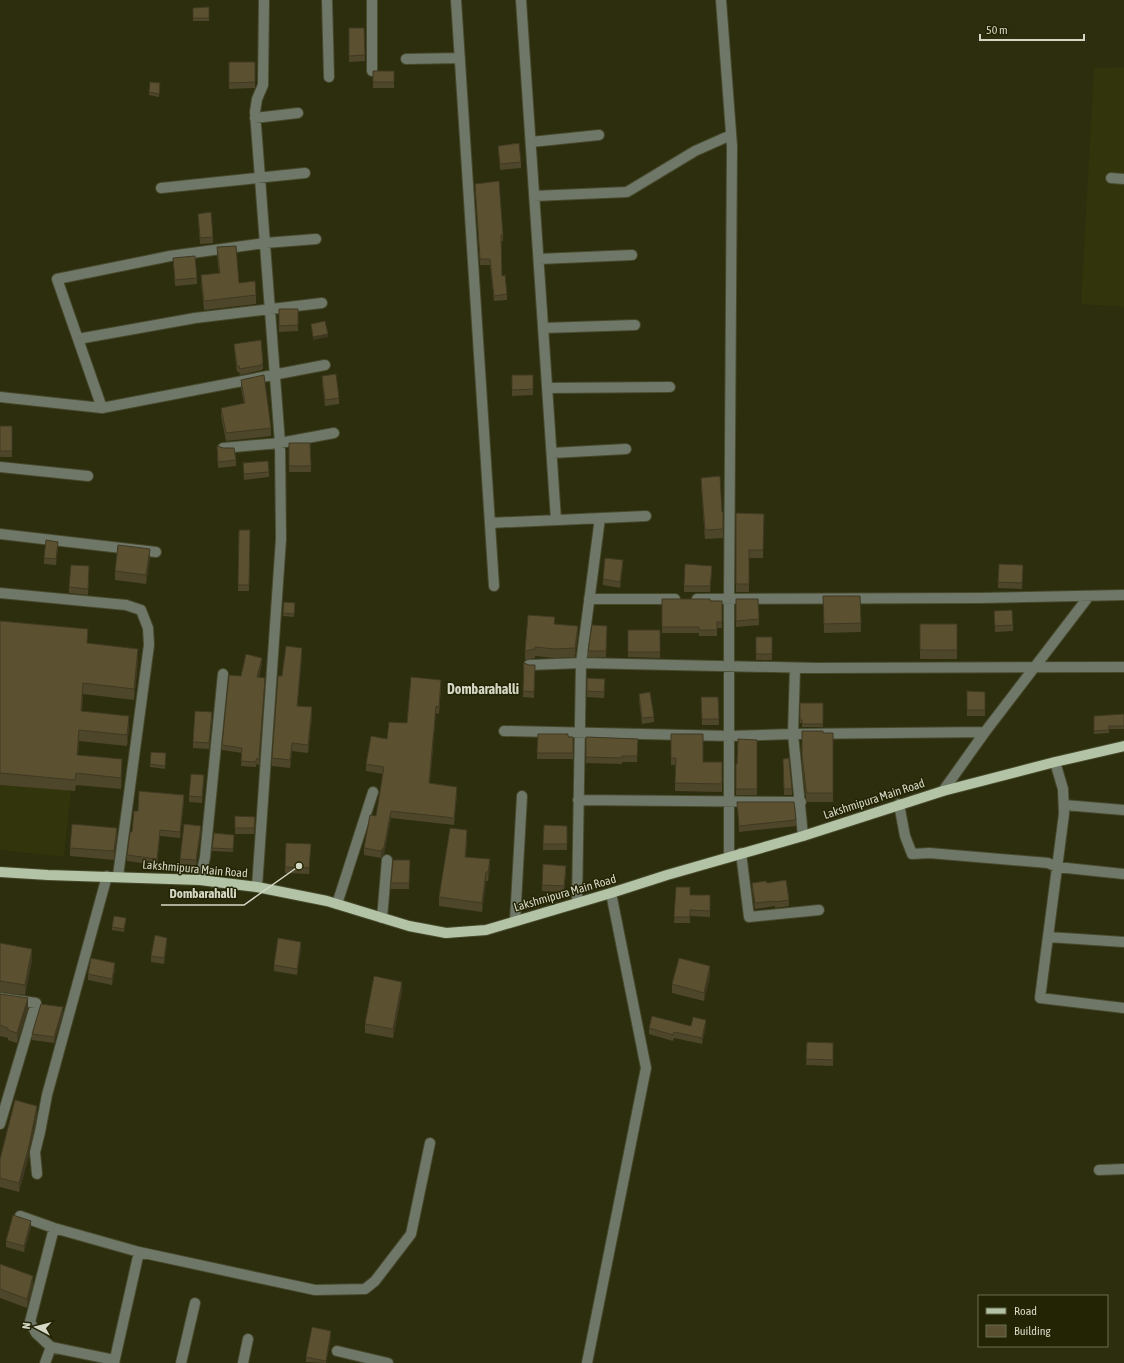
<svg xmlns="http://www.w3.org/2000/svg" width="1124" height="1363" font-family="'Asap Condensed',sans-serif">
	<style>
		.built { fill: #32340b }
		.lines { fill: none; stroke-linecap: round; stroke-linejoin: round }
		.minor-casing { stroke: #47492b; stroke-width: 12 }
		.major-casing { stroke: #47492b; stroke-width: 12 }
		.minor { stroke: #6f7769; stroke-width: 10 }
		.major { stroke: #b3c3a5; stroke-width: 10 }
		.wall { fill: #4e462a }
		.shaded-wall { fill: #403922 }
		.building { fill: #5b5131; stroke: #403922 }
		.labels { text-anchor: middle; stroke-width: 3; stroke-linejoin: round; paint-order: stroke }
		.street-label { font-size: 12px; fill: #d5d7c5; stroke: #232404 }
		.quarter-label { font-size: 14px; font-weight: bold; fill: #d5d7c5; stroke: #232404 }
		.leader { fill: none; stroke: #d5d7c5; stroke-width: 1.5 }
		.callout-dot { fill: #d5d7c5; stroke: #232404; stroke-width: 1.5 }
		.callout-label { font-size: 13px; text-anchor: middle; font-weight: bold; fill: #d5d7c5; stroke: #232404; stroke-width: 3; stroke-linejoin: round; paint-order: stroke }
	</style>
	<rect width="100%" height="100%" fill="#2c2e0e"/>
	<path class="built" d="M1124,67V307L1081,304L1094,68Z
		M0,620L88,629L64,857L0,850Z"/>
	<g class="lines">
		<defs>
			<path id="minor" d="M327,0L329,77
				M372,0V71
				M456,0L494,586
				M521,0L556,520
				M721,0L732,146L729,599V857
				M406,59L460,58
				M255,118L298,113
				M531,142L599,135
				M1111,178L1124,179
				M161,188L305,173
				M534,196L627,192L695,151L731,135
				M539,259L632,255
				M543,328L635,325
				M78,339L195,318L322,303
				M547,388L670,387
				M0,397L102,408L325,365
				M102,408L57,279L170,256L265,243L316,239
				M223,448L280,443L334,433
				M552,453L626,449
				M0,467L88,476
				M490,523L646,516
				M0,534L156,552
				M0,593L126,605L141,610L148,628L149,645L118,876
				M589,599H675
				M697,599L980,598L1124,595
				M529,665L581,663L817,668L1124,667
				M504,731L730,736L793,734L795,668
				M1055,762L1063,789L1064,814L1040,998L1124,1008
				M943,791L985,732L1089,596
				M578,800L801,802
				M899,804L905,836L912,854L929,853L1048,863L1057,867L1124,874
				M1064,805L1124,810
				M803,836L793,734L985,732
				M741,853L749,917L819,910
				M200,880L205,857L223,674
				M257,887L281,539L280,443L255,112L257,99L263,85L264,0
				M577,903L581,663L600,518
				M337,904L373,792
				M382,918L387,860
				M515,921L522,796
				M1048,937L1124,942
				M0,998L36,1003L0,1124
				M1099,1170L1124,1169
				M37,1174L35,1152L40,1132L47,1095L107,876
				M20,1216L54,1228L139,1252L315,1290L365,1289L375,1281L411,1234L430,1143
				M54,1228L30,1322L36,1333L51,1347L114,1360
				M337,1351L388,1363
				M45,1363L51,1347
				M114,1363L139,1252
				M181,1363L195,1303
				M243,1363L248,1339
				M587,1363L646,1068L611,893"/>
			<path id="major" d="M0,872L48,875L200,880L257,887L327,901L409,926L446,933L486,930L611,893L667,875L803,836L943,791L1055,762L1124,746"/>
		</defs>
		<use href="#minor" class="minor-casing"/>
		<use href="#major" class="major-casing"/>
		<use href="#minor" class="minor"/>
		<use href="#major" class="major"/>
	</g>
	<path class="wall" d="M209,7V21H193V8Z
		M349,28H364L365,61L349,62Z
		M229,62H255V88L229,89Z
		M373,71H394V88H373Z
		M160,86L159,97L149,95V92Z
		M498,146L521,162V168L500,170Z
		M475,184L503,235V241H501L502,276L507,294V300L494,301L490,265H480Z
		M198,214L213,237V243L200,244Z
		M217,247L239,283L256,295V304L204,310L201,283V275L219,273L217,256Z
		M173,258L197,278V284L175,286Z
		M279,309H298V331L279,332Z
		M234,344L263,363V369H262V370L240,375L239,372H237L234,349Z
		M512,375H533V395L512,396Z
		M322,376L339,398V404L325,406L322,382Z
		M241,380L271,428V436L226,441L221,416V408L244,404L241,388Z
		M0,426H12V457H0Z
		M289,443H310L311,472H289Z
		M217,446L223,448L236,460V466L218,468Z
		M243,463L269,472V477L244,480Z
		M701,478L722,512H723V538L705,539L701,486Z
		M736,513L764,514L763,558H749V592H736Z
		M239,530H250L249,591H238Z
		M58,548L56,565L44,564V558Z
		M150,558L146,584L115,580V571Z
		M1023,565L1022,589L998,588V582Z
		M623,566L620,588L603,585V579Z
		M89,572L88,595L69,593V587Z
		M712,572L710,592H684V586Z
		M823,596H860L861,632L824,633Z
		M662,599L722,601V628H717V636H699V633H662Z
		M736,599L759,619V625L736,627Z
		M284,602L295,603L294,617L283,616Z
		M994,611L1013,625V631L995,632Z
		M0,621L88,643L138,661L134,700L83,694L82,711L129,727L127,746L79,741L78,755L122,771L121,789L76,785L75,791L0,785Z
		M555,624L578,635L575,657L555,658L535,656V658L525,660V651Z
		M920,624H957V659H920Z
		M607,626L606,657H588V651Z
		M628,630H660V658L628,657Z
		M756,637H772V660H756Z
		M302,657L297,706L312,716L308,753L292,751L290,768L272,766V758L282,676Z
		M262,663L259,677L265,683L259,765L256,764V767L241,766L242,753L222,750V745L241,676Z
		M529,665H535L534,698L523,697V691Z
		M587,678L605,685L604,698L587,697Z
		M441,687L439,714L436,713L430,783L457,794L454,825L391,818L384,854L381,858L364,855V848L376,816L383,774L366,771V764L387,739L407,723Z
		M967,691L985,692V716H967Z
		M639,694L654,717V722L642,724L639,700Z
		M701,697H718L719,725H702Z
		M800,703H823V727H802V723H800Z
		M1124,714V729H1109V733L1094,734V716Z
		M212,718L209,749L193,748V742Z
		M802,731L823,733H833V802H807L806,798L802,764Z
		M538,734L573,737V759H537Z
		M671,734L703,762H722V792L675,791V765H671Z
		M586,737L638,739L637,762H622V764L586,763Z
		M757,740V795H736V764H737Z
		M166,756L165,769L150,767V764Z
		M783,759L792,789V795H784Z
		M204,781L202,803L189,802V796Z
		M184,801L180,838L160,836L157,865L127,861V855L132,832L138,811Z
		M737,802L796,820V826L739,832Z
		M235,816L255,823L254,834H235Z
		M544,825L567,826V850H543Z
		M201,832L196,866L180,865V859Z
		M234,835L233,852L212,851V848Z
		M117,836L114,860L70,856V848Z
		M467,839L466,857L490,868L488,881H486L482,912L439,906V897Z
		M311,844L309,874L285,873V867Z
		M410,866L409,889H391V883Z
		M566,872L564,892L542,891V885Z
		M752,883H767L789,900V906L775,908V906L755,909L752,889Z
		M676,887L690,895H710V917L690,916V923H674Z
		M126,921L124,932L112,930V927Z
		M0,943L32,960L25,995L0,992Z
		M167,944L164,964L151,962V956Z
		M301,948L297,975L274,971V965Z
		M115,969L112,985L88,980V974Z
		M710,975L704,1001L672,993V984Z
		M402,991L393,1038L365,1033V1024Z
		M0,994L28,1008L17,1043L8,1040V1038L0,1036Z
		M63,1013L54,1043L32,1040V1034Z
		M706,1025L702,1044L674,1038L673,1041L649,1034V1028Z
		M807,1042L833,1043V1066L806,1065Z
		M37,1114L29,1155L19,1192L0,1187V1159Z
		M31,1227L24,1252L6,1247V1241Z
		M0,1264L33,1285L27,1308L0,1298Z
		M331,1336L326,1363L306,1362V1357Z"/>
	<path class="shaded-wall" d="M328,334V337L313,340V337Z
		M58,542V548L56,565V559Z
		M150,549V558L146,584V575Z
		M623,560V566L620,588V582Z
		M578,626V635L575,657V648Z
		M302,648V657L297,714V706Z
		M138,649V661L134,700V689Z
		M262,658V663L257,682V677Z
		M265,678V683L259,765V759Z
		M441,680V687L439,714V707Z
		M83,683V694L81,722V711Z
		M436,706V713L429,790V783Z
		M312,707V716L308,753V745Z
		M212,712V718L209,749V743Z
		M129,716V727L127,746V735Z
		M79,730V741L77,766V755Z
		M292,743V751L290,768V760Z
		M122,759V771L121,789V778Z
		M457,787V794L454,825V818Z
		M184,795V801L180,838V832Z
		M391,811V818L384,854L381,858V851Z
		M201,826V832L196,866V860Z
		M117,828V836L114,860V851Z
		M160,830V836L157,865V859Z
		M490,859V868L488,881V872Z
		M486,872V881L482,912V903Z
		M167,938V944L164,964V958Z
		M301,942V948L297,975V969Z
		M32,949V960L25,995V985Z
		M115,963V969L112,985V979Z
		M710,966V975L704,1001V993Z
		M402,982V991L393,1038V1029Z
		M28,998V1008L17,1043V1033Z
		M63,1007V1013L54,1043V1037Z
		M706,1020V1025L702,1044V1038Z
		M37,1106V1114L29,1155L19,1192V1183Z
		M31,1221V1227L24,1252V1246Z
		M33,1276V1285L27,1308V1299Z
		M331,1331V1336L326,1363Z"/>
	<path class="building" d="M209,7V18H193V8Z
		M349,28H364L365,55L349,56Z
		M229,62H255V82L229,83Z
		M373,71H394V82H373Z
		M150,82L160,83L159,94L149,92Z
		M519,143L521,162L500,164L498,146Z
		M499,181L503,235H501L502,276L505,275L507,294L494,296L490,259H480L475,184Z
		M211,212L213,237L200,238L198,214Z
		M236,246L239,283L255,281L256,295L204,301L201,275L220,273L217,247Z
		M195,256L197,278L175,280L173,258Z
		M279,309H298V325L279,326Z
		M325,321L328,334L313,337L311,324Z
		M261,340L263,363H262V365L240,369L239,366H237L234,344Z
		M336,374L339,398L325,400L322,376Z
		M264,375L271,428L226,433L221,408L245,403L241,380Z
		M512,375H533V389L512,390Z
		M0,426H12V451H0Z
		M289,443H310L311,466H289Z
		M217,446L223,448H234L236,460L218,462Z
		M268,461L269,472L244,474L243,463Z
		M720,476L722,512H723V529L705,530L701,478Z
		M736,513L764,514L763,550H749V584H736Z
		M239,530H250L249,585H238Z
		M46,540L58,542L56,559L44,558Z
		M118,545L150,549L146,575L115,571Z
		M605,558L623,560L620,582L603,579Z
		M685,564L712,566L710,586H684Z
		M999,564L1023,565L1022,583L998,582Z
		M71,565L89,566L88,589L69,587Z
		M823,596H860L861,623L824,624Z
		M662,599H710V601H722V622H717V630H699V627H662Z
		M736,599H758L759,619L736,621Z
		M284,602L295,603L294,614L283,613Z
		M1012,610L1013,625L995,626L994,611Z
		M528,615L555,617L554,624L578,626L575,648L555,649L535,647V649L525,651Z
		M0,621L88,629L87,643L138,649L134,689L83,683L81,711L129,716L127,735L79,730L77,755L122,759L121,778L76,773L75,780L0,773Z
		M920,624H957V650H920Z
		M592,625L607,626L606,651H588Z
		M628,630H660V652H628Z
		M756,637H772V654H756Z
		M286,646L302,648L297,706L312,707L308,745L292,743L290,760L272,758L278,676H282Z
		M246,654L262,658L257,677L265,678L259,759H256V762L241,761L242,748L222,745L229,675L241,676Z
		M524,663L529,665H535L534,692L523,691Z
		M411,677L441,680L439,707L436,706L429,783L457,787L454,818L391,811L384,847L381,851L364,848L370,815L376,816L384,767L366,764L371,736L387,739L389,722L407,723Z
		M587,678L605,679L604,692L587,691Z
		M967,691L985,692V710H967Z
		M650,692L654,717L642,718L639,694Z
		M701,697H718L719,719H702Z
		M800,703H823V724H802V720H800Z
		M195,711L212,712L209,743L193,742Z
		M1124,714V726H1109V730L1094,731V716Z
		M802,731H823V733H833V793H807L806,789L802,755Z
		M538,734H568V737H573V753H537Z
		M671,734H703V762H722V784L675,783L676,758H671Z
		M586,737L638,739L637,756H622V758L586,757Z
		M738,739L757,740V789H736V764H737Z
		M151,752L166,753L165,766L150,764Z
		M789,758L792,789H784L783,759Z
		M191,774L204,775L202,797L189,796Z
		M139,791L184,795L180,832L160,830L157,859L127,855L130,832H132L134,811H138Z
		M737,802H794L796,820L739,826Z
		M235,816L255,817L254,828H235Z
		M72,824L117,828L114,851L70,848Z
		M184,824L201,826L196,860L180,859Z
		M544,825L567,826V844H543Z
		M450,828L467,830L465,857L490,859L488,872H486L482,903L439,897Z
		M214,833L234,835L233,849L212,848Z
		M286,843L311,844L309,868L285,867Z
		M393,860H410L409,883H391Z
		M543,864L566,866L564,886L542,885Z
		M786,880L789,900L775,902V901L755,903L752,883L766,881L767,883Z
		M676,887H690V895H710V911L690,910V917H674Z
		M114,916L126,918L124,929L112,927Z
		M155,935L167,938L164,958L151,956Z
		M278,938L301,942L297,969L274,965Z
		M0,943L32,949L25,985L0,981Z
		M91,958L115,963L112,979L88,974Z
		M679,958L710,966L704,993L672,984Z
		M374,976L402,982L393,1029L365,1024Z
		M0,994L28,998L17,1033L8,1030V1028L0,1025Z
		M41,1004L63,1007L54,1037L32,1034Z
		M652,1016L691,1026L693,1017L706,1020L702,1038L674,1032L673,1035L649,1028Z
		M807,1042L833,1043V1060L806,1059Z
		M15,1100L37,1106L29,1146L19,1183L0,1178V1159Z
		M13,1215L31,1221L24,1246L6,1241Z
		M0,1264L33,1276L27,1299L0,1289Z
		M312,1327L331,1331L326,1361L306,1357Z"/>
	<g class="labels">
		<g class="street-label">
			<text transform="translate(874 799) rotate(-18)" y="4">Lakshmipura Main Road</text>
			<text transform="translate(195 869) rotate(5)" y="4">Lakshmipura Main Road</text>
			<text transform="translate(565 893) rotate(-16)" y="4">Lakshmipura Main Road</text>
		</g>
		<g class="quarter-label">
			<text x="483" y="694">Dombarahalli</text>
		</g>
	</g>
	<path class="leader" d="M299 866L244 905H161"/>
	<circle class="callout-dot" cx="299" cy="866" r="4"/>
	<g class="callout-label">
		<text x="203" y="898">Dombarahalli</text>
	</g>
	<rect x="978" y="1295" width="130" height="52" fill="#232404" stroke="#6a6c51"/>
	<rect x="986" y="1308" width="20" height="6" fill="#b3c3a5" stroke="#6a6c51"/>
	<text x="1014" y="1315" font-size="12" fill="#d5d7c5">Road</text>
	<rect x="986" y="1325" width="20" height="12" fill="#5b5131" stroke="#6a6c51"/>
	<text x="1014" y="1335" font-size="12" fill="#d5d7c5">Building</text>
	<g transform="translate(36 1327) rotate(277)" stroke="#232404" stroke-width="3" paint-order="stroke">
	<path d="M0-3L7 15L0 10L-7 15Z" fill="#d5d7c5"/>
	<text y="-6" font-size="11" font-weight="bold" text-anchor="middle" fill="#d5d7c5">N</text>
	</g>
	<path d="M980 34v6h104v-6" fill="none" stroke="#d5d7c5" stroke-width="2"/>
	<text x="986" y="34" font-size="12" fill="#d5d7c5" stroke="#232404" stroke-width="3" paint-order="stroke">50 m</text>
</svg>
